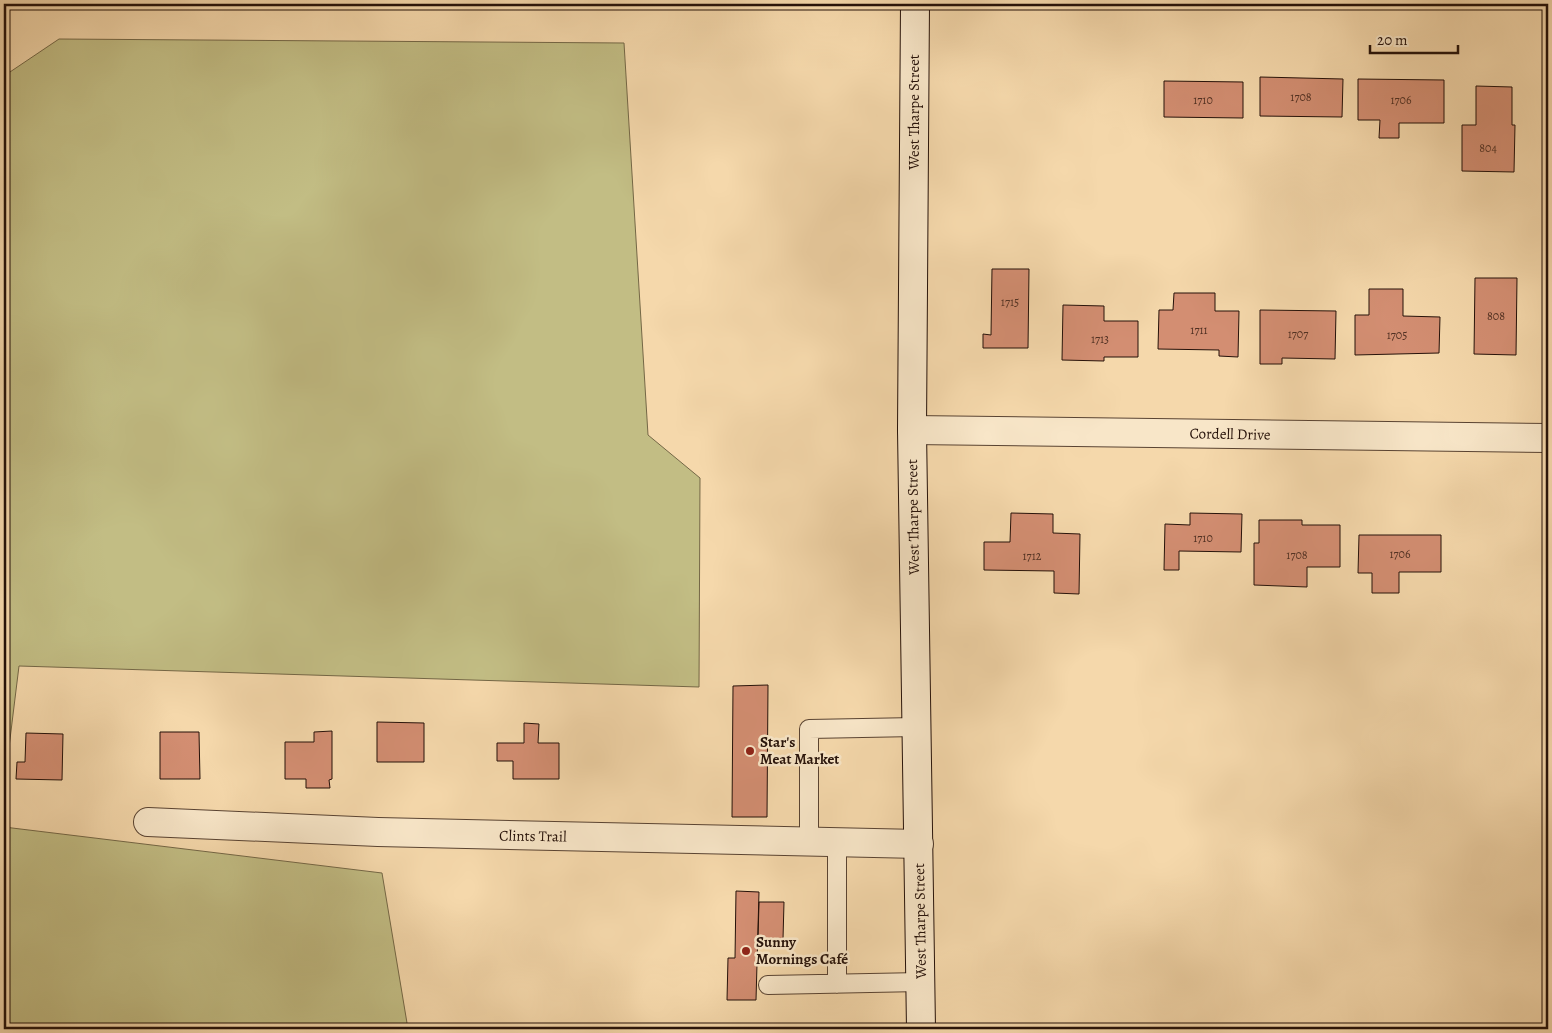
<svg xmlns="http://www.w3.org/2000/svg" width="1552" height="1033" font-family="Alegreya,serif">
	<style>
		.green { fill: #c2bd84; stroke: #746746 }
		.building { fill: #d38e72; stroke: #251109 }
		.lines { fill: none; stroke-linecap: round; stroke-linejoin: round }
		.service-casing { stroke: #594332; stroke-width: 20 }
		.minor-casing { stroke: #594332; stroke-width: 30 }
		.secondary-casing { stroke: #251109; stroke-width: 30 }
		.service { stroke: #f8e6c8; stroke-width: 18 }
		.minor { stroke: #f8e6c8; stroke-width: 28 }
		.secondary { stroke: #f8e6c8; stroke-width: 28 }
		.poi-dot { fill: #8f2418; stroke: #f8e6c8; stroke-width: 2 }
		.labels { text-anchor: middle; stroke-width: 5; stroke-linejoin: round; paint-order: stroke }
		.number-label { font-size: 12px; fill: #503023 }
		.street-label { font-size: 15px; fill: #251109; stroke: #f8e6c8 }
		.poi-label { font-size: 15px; font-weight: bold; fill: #251109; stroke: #f8e6c8; text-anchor: start }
	</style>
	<rect width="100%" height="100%" fill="#f5d8ab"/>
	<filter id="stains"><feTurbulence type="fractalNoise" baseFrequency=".004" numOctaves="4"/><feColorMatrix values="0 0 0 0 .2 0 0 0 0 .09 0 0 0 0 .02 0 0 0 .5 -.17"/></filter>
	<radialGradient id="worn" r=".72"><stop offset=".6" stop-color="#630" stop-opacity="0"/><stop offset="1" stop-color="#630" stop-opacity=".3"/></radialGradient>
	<path class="green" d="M59,39L624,43L648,435L700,478L699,687L19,666L4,788V76Z
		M4,827L382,873L408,1029H4Z"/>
	<path class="building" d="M1260,77L1343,79L1342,117L1260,116Z
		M1358,79L1444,80V123H1399V138H1379L1380,120H1358Z
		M1164,81L1243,82V118L1164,117Z
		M1476,86L1512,87V125H1515L1514,172L1462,171V125H1476Z
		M992,269H1029L1028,348H983V334L991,335Z
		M1475,278H1517L1516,355L1474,354Z
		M1369,289H1403V316L1440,317L1439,353L1355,355V315H1369Z
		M1174,293H1215V311H1239L1238,357L1219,356V350L1158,349L1159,310H1173Z
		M1063,305L1104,306V321H1138V357H1104V361L1062,360Z
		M1260,310L1336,311L1335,359L1282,358V364H1260Z
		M1011,513L1053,514V533L1080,534L1079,594L1054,593V571L984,570V542H1010Z
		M1190,513L1242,514L1241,552L1179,551V570H1164L1165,524L1190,525Z
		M1259,520H1302V525H1340V567H1307V587L1254,585V543H1259Z
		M1359,535H1441V572H1399V593H1372V573H1358Z
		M768,685L767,817H732L733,686Z
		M377,722L424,723V762H377Z
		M524,723L539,724L538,743H559V779H513V761H497V743H524Z
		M332,731V779L329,780L330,788H306V779H285V742H314V732Z
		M160,732H199L200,779H160Z
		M26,733L63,734L62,780L16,779L17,762H25Z
		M736,891L759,892L756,1000H727L728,958H735Z
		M759,902H784L783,939H758Z"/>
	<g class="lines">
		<defs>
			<path id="service" d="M809,842V729L916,727
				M837,984V842
				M768,985L921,982"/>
			<path id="minor" d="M912,430L1548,438
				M148,822L378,832L919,844"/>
			<path id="secondary" d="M915,4L912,430L921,1029"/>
		</defs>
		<use href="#service" class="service-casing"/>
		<use href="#minor" class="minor-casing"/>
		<use href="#secondary" class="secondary-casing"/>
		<use href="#service" class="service"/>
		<use href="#minor" class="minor"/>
		<use href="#secondary" class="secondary"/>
	</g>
	<g class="poi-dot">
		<circle cx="750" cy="751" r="5"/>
		<circle cx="746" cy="951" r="5"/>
	</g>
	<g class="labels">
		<g class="number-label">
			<text x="1301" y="101">1708</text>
			<text x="1203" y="104">1710</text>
			<text x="1401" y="104">1706</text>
			<text x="1488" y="152">804</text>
			<text x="1010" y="306">1715</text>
			<text x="1496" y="320">808</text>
			<text x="1199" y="334">1711</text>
			<text x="1298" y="338">1707</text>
			<text x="1397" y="339">1705</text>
			<text x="1100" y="343">1713</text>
			<text x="1203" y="542">1710</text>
			<text x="1400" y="558">1706</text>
			<text x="1297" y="559">1708</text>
			<text x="1032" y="560">1712</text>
		</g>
		<g class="street-label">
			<text transform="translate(914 112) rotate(-90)" y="5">West Tharpe Street</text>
			<text transform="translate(1230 434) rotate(1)" y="5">Cordell Drive</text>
			<text transform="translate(913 517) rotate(-91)" y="5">West Tharpe Street</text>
			<text transform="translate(533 836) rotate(1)" y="5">Clints Trail</text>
			<text transform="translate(920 921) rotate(-91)" y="5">West Tharpe Street</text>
		</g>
		<g class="poi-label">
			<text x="760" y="747">Star's<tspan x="760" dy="17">Meat Market</tspan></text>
			<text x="756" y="947">Sunny<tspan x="756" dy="17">Mornings Café</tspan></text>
		</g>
	</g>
	<rect width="1552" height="1033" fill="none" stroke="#f5d8ab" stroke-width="20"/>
	<rect x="5" y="5" width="1542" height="1023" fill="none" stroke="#251109" stroke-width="2.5"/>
	<rect x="10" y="10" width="1532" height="1013" fill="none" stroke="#251109"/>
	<path d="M1370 45v8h88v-8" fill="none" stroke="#251109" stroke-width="2.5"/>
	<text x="1377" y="45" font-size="15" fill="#251109" stroke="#f8e6c8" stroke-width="4" paint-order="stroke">20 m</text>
	<rect width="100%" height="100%" filter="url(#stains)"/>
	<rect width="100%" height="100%" fill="url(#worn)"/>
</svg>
